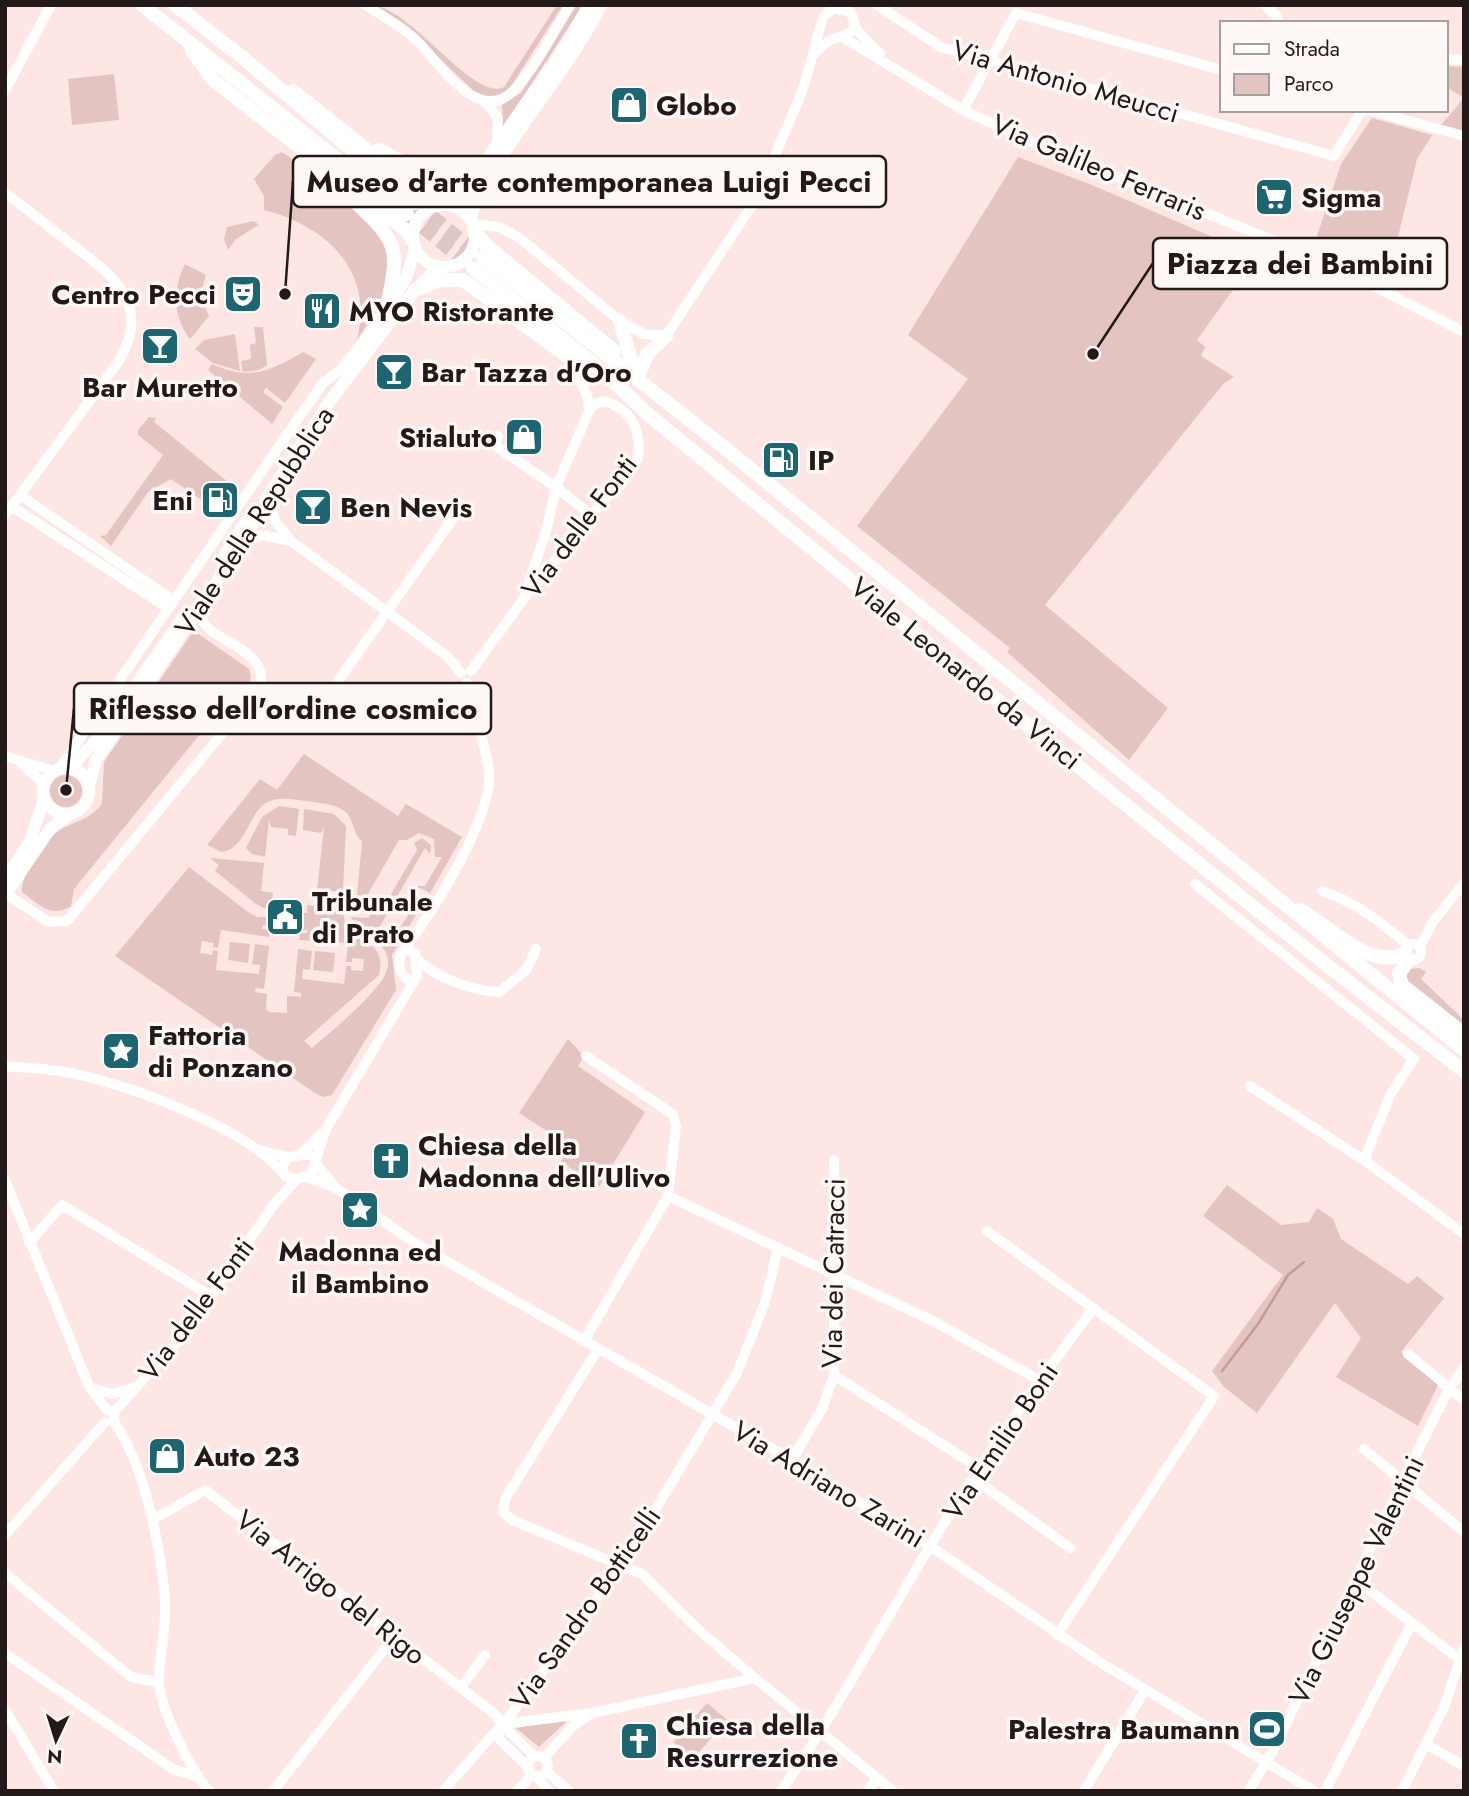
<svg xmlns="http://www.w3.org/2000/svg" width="1469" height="1796" font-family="Jost,sans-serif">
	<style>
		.green { fill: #e3c4c0 }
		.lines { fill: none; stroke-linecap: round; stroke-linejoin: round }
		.stream { stroke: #c59b96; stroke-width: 2.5 }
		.highway-tunnel { stroke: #dcc7c5; stroke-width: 14; stroke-dasharray: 14 7; stroke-linecap: butt }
		.minor { stroke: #fff; stroke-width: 10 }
		.major { stroke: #fff; stroke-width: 12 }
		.highway { stroke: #fff; stroke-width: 14 }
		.labels { text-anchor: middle; stroke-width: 7; stroke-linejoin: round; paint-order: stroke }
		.street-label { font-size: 28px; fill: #231918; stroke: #fef8f7 }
		.poi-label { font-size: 28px; font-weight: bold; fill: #231918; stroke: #fef8f7; text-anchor: start }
		.leader { fill: none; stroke: #231918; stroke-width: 2.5 }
		.callout-dot { fill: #231918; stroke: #fef8f7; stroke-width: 2.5 }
		.callout { fill: #fef8f7; stroke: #231918; stroke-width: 2.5 }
		.callout-label { font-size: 30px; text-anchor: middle; font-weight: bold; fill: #231918 }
	</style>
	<rect width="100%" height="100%" fill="#fde6e3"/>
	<path class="green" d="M370,5C410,5 474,103 504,87L557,5H563L508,91L494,97L478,95L437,56Z
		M577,5H583L503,127L502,104L521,93Z
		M1446,66L1464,67V131L1441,125L1464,98L1446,87Z
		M114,74L119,120L72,125L68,79Z
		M1372,118L1432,135L1417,159L1388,278L1315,242L1341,164Z
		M282,152L332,186L383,233L392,252L386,298L357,339C375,271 325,225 264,210V196L254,179L275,155Z
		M1018,157L1092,185L1257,256L1197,340L1205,347L1201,356L1234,377L1223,384L1045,605L1168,708L1129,760L1007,652L1010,648L857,526L968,379L908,335Z
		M254,221L259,225L236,239L228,250L224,239L227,227Z
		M185,264L206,275L200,296L209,316L190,339C172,316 173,288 185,264Z
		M254,327H263L267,365L259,370L243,372L241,361L251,359L250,345L256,343Z
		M235,334L240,371L213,363L195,349L204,340Z
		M303,352L316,359L285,403L266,388L263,392L283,407L272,424L208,370L212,364C249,381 269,372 303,352Z
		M149,417L156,418L154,422L228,482L209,505L171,479L148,492L111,546L100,536L106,535L163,455L138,435V430Z
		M192,633H197L249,669L251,676L248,690L231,696L74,889L71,906C51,919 38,904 22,892C21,874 42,843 57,832C73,821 89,821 102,804L104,762Z
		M304,754L398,816L406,804L462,837L430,893L420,888L416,890L418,886H425L442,857H435L434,839L419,833L407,840H399L361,906L367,908L363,911L357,912L350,906L351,891L357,895L362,841C352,834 355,818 343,810C332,803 318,803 306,801C297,800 287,798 278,799C247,802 251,847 222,852L207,845L260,779L277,790Z
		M50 791a16 16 0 1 1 32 0a16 16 0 1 1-32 0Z
		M279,806L299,809L296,836L288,835V829L271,827L269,820L265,857L252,854L246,848L262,817Z
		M304,809L334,814L346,826L343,892L317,890L324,827L321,833L303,830Z
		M422,838L431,845L430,854L425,848L379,928L381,934C369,935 355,929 351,917L368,918L373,911L378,916L417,850L414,843Z
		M210,858L264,863L261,891L273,893L270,911L256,904L215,871L219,865Z
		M189,867L248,912L257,917H272L271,926L263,925L262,929L270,930L269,937L221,930L218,948L213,947L214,943L202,941L200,953L212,955L213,950L218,951L216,970L259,974L260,965L252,964L255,944L269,946L264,989L256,988L255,992L267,994L266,1009L269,1012L287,1013V996L301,997V993L294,992L298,949L312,951L310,970L303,969L302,979L344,984L346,966H351V970L363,971L364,959L352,958V962H346L348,943L299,940L300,933H307V930H300L302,913H307V905L343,909C342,943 389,935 379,975L304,1041L312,1048C330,1032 387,987 388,965C389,954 383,948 377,941L394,937L414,906L408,903L411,897L421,906L392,955L396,990L332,1095L323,1097L315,1093L115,956Z
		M230,942L250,944L248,963L228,960Z
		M315,951L335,953L333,972L313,970Z
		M1419,968L1426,972L1421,979L1464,1020V1029L1408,986L1406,973L1410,969Z
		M568,1039L584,1056L578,1066L645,1112L599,1187L561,1162L570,1146L519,1113Z
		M1227,1185L1281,1225L1309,1222L1317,1208L1333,1219L1341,1239L1408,1284L1417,1276L1444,1298L1401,1352L1438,1385L1418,1426L1336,1377L1361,1338L1335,1303L1257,1413L1224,1387L1212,1371L1283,1275L1203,1216Z
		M707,1703L727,1720L694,1758L673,1742Z
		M564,1719L566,1722L539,1747L516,1728Z"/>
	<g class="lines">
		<path class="stream" d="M1222,1371L1258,1324L1288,1275L1304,1262"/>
		<path class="highway-tunnel" d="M415,203L482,257
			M407,214L473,268"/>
		<path class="minor" d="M365,5C382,15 399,25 414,38C438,60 478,128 514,90C535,69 554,31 570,5
			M877,5L941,47L1334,156L1362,110
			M1264,5L1276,15L1279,23
			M854,27L880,54
			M844,38L963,110L1027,140L1324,261L1464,332
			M1446,59L1464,60
			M5,90L51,5
			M485,102L498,118L497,145
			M963,110L1016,13L1222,70
			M1369,110L1464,136
			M429,176L441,205
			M5,193C27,209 48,226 70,243C112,275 153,303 119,361L5,515
			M473,224L500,227L521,239L620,321L644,334L666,336L758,196L803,89L823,17L833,8L850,12C863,33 846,34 833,39C826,41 819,50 814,54
			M498,436L494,445L556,487L592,516
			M269,494L275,521L289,538
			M20,495L173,600
			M11,506L168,608
			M242,543L262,535L291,541L447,656L461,673
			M525,593L546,532L556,487L589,411L588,398L575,370L578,363
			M471,671L522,601L638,458C641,430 632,408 603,401L595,404L589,411
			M318,709L452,520
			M5,756L54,771
			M21,763L44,784
			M59,769L299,417L323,383L340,370L366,338
			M1195,884L1414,1059L1391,1093L1364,1160
			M1322,891C1357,902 1380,923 1409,945
			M6,894L49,922L67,921L259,689C271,654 227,646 207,627C202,622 201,614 199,607
			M1405 952a8 8 0 1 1 16 0a8 8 0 1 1-16 0Z
			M1420,947L1432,923L1464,883
			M403,951C431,914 492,820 489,773C487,748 473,709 467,683
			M418,960C437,978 473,991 499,992L526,970L536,949
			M5,1066C23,1068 41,1068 59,1071C119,1080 244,1126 283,1173
			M1250,1086L1364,1160L1464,1234
			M259,1150L289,1157
			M302,1153L323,1132
			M308,1154L316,1159L311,1174L297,1179L285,1176L282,1167L289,1157Z
			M316,1159L326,1129L417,976L415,953L409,950L403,951C396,961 399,974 409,980L416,978
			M317,1165L336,1188
			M307,1177L336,1188L415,1243L792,1460L930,1546L1098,1661L1314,1791
			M5,1180L89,1386L107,1410L114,1412
			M668,1196L933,1321L1039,1380
			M987,1231L1214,1396L1057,1635
			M29,1243L62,1205L211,1296
			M584,1341L668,1196L676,1126L673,1115L668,1111L586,1056
			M598,1349L505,1499L503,1512L512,1520L642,1574L700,1631L755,1678
			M1408,1354L1464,1400
			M834,1375L979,1468
			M90,1387L112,1394L135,1387
			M114,1412V1422C144,1463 161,1549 165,1600C167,1628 159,1653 159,1680C158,1705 192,1773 209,1791
			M114,1412L182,1337L275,1203L297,1179
			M1364,1449L1464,1532
			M792,1460L822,1409L834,1375V1160
			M973,1478L1070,1548
			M152,1520L205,1490L496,1715L506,1729L534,1756
			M5,1535L105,1422
			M5,1573L131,1677L159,1682
			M1356,1580L1463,1662
			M5,1653L173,1769L195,1776
			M461,1687L485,1655
			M5,1710L54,1791
			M503,1724L592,1713L755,1678L893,1791
			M498,1731L499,1739L527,1766
			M1426,1744L1464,1766
			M528 1766a10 10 0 1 1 20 0a10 10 0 1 1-20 0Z
			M544,1758L574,1725L592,1713
			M546,1771L569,1791
			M536,1776L549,1791
			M273,1791L394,1637
			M443,1791L512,1713L627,1557L737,1373L765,1302L778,1248
			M517,1791L532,1775
			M781,1791C836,1712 881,1628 930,1546C979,1464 1035,1386 1092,1310
			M867,1791L877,1778
			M1084,1791L1145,1690
			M1248,1791L1272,1753L1406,1474L1449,1389L1464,1368
			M1325,1791L1412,1623
			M1402,1791L1444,1707L1464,1647"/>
		<path class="major" d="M413 236a31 31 0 1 1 62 0a31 31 0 1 1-62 0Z
			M454,206L561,53L589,5
			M470,218C498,145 565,78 601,5
			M364,344L406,278L415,249
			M223,557L245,522
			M43 791a23 23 0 1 1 46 0a23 23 0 1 1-46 0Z
			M70,768L99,737L182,619
			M89,786L96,760L242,544L269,494L330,401L410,296L437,267
			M5,880L30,841L44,798
			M5,895L50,829L70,814"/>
		<path class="highway" d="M142,5L407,214
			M175,5L243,58L415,203
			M192,51L212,79L407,231L412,239
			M293,91L436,205
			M379,150L429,176L450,175L484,164
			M350,197C398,242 401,245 386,310
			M474,230L486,245L614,351
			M482,257L720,444L1464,1050
			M473,268L600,369L650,416C920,636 1187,860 1464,1071
			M415,290L441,280H463L582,367
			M620,321L633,367
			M640,372L647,354L666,336
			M1300,910C1329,925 1370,972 1405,953
			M1409,959L1399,974L1402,985L1464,1034"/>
	</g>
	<defs>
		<symbol id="shop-square" viewBox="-11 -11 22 22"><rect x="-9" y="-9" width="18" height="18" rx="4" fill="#1b6671" stroke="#fef8f7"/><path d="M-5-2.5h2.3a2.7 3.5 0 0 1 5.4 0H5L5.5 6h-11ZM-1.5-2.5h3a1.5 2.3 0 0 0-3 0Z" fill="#fff"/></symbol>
		<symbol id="supermarket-square" viewBox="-11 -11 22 22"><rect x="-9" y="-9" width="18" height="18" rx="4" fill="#1b6671" stroke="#fef8f7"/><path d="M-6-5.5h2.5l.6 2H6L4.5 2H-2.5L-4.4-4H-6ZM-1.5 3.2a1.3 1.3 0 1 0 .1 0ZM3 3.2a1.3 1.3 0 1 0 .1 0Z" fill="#fff"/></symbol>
		<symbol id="theatre-square" viewBox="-11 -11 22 22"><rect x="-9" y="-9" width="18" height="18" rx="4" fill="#1b6671" stroke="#fef8f7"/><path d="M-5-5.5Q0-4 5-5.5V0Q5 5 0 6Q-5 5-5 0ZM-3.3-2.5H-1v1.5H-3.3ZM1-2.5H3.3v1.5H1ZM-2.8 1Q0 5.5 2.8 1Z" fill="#fff"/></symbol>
		<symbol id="restaurant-square" viewBox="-11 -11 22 22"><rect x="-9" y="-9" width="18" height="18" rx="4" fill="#1b6671" stroke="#fef8f7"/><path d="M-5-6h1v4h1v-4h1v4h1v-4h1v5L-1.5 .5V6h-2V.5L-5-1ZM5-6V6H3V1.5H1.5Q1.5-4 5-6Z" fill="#fff"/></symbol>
		<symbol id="bar-square" viewBox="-11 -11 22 22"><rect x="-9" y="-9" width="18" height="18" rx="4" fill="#1b6671" stroke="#fef8f7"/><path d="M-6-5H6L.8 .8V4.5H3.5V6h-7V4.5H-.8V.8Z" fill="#fff"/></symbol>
		<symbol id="fuel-square" viewBox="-11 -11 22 22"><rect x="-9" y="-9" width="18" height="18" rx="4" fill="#1b6671" stroke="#fef8f7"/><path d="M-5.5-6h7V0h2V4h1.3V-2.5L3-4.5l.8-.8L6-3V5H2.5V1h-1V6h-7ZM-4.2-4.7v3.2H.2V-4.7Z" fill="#fff"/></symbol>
		<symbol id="civic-square" viewBox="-11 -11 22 22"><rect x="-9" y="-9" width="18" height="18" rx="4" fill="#1b6671" stroke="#fef8f7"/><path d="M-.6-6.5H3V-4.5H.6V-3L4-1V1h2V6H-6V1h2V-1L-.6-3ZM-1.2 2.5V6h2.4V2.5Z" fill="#fff"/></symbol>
		<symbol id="sight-square" viewBox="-11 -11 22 22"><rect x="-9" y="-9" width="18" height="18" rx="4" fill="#1b6671" stroke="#fef8f7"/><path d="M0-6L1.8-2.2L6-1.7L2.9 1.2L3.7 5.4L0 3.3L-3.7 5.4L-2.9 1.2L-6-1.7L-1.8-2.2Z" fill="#fff"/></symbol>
		<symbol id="church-square" viewBox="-11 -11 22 22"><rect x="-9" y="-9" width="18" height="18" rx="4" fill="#1b6671" stroke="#fef8f7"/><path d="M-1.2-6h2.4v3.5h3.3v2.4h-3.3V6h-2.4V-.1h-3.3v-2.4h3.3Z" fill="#fff"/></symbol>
		<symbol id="stadium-square" viewBox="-11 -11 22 22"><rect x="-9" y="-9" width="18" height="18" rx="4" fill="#1b6671" stroke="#fef8f7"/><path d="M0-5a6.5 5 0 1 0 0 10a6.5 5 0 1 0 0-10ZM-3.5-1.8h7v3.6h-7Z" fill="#fff"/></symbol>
	</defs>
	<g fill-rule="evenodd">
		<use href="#shop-square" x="607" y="83" width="44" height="44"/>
		<use href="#supermarket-square" x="1252" y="175" width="44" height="44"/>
		<use href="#theatre-square" x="221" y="272" width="44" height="44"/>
		<use href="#restaurant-square" x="300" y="289" width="44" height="44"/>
		<use href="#bar-square" x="138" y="324" width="44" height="44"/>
		<use href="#bar-square" x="372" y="350" width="44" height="44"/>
		<use href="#shop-square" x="502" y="415" width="44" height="44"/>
		<use href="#fuel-square" x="759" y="438" width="44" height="44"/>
		<use href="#fuel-square" x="198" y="478" width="44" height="44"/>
		<use href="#bar-square" x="291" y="485" width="44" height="44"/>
		<use href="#civic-square" x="263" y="895" width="44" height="44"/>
		<use href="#sight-square" x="99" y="1029" width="44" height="44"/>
		<use href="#church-square" x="369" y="1139" width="44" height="44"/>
		<use href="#sight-square" x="338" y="1188" width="44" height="44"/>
		<use href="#shop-square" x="145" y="1434" width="44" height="44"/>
		<use href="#stadium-square" x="1245" y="1707" width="44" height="44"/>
		<use href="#church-square" x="617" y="1719" width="44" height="44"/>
	</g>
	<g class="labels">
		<g class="street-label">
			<text transform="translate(1066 81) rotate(16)" y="10">Via Antonio Meucci</text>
			<text transform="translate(1099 167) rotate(23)" y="10">Via Galileo Ferraris</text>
			<text transform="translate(254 521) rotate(-57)" y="10">Viale della Repubblica</text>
			<text transform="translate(579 526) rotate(-53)" y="10">Via delle Fonti</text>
			<text transform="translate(966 673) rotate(39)" y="10">Viale Leonardo da Vinci</text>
			<text transform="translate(833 1273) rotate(-89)" y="10">Via dei Catracci</text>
			<text transform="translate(196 1309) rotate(-53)" y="10">Via delle Fonti</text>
			<text transform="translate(1000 1441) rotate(-56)" y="10">Via Emilio Boni</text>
			<text transform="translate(829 1484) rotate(31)" y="10">Via Adriano Zarini</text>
			<text transform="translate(1356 1580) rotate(-64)" y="10">Via Giuseppe Valentini</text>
			<text transform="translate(331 1587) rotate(38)" y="10">Via Arrigo del Rigo</text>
			<text transform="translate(585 1608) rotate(-55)" y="10">Via Sandro Botticelli</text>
		</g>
		<g class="poi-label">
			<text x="656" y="115">Globo</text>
			<text x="1301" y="207">Sigma</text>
			<text x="216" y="304" text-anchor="end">Centro Pecci</text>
			<text x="349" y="321">MYO Ristorante</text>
			<text x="421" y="382">Bar Tazza d'Oro</text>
			<text x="160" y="397" text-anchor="middle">Bar Muretto</text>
			<text x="497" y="447" text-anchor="end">Stialuto</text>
			<text x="808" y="470">IP</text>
			<text x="193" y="510" text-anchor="end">Eni</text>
			<text x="340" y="517">Ben Nevis</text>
			<text x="312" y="911">Tribunale<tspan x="312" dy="32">di Prato</tspan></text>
			<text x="148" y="1045">Fattoria<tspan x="148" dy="32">di Ponzano</tspan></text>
			<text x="418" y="1155">Chiesa della<tspan x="418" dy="32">Madonna dell'Ulivo</tspan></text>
			<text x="360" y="1261" text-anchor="middle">Madonna ed<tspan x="360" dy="32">il Bambino</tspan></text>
			<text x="194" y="1466">Auto 23</text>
			<text x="666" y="1735">Chiesa della<tspan x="666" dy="32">Resurrezione</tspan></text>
			<text x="1240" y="1739" text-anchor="end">Palestra Baumann</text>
		</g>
	</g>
	<path class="leader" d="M285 294L293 181M1093 354L1153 263M66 790L74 708"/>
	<g class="callout-dot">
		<circle cx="285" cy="294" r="7"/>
		<circle cx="1093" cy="354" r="7"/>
		<circle cx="66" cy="790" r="7"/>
	</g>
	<g class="callout">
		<rect x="293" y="156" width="593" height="51" rx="7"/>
		<rect x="1153" y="238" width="294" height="51" rx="7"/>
		<rect x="74" y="683" width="417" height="51" rx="7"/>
	</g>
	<g class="callout-label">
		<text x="589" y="192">Museo d'arte contemporanea Luigi Pecci</text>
		<text x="1300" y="274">Piazza dei Bambini</text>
		<text x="283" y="719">Riflesso dell'ordine cosmico</text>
	</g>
	<rect width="1469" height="1796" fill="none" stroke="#231918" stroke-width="14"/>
	<rect x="1220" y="21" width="228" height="91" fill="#fef8f7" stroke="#a69f9e" stroke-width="2"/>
	<rect x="1234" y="44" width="35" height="10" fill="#ffffff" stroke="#a69f9e" stroke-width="2"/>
	<text x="1284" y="56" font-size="21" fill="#231918">Strada</text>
	<rect x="1234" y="74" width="35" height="21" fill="#e3c4c0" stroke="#a69f9e" stroke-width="2"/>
	<text x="1284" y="91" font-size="21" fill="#231918">Parco</text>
	<g transform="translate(56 1740) rotate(184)" stroke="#fef8f7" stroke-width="5" paint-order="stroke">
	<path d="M0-5L12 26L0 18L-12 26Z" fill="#231918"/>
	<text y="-10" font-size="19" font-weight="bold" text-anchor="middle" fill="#231918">N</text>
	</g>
</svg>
